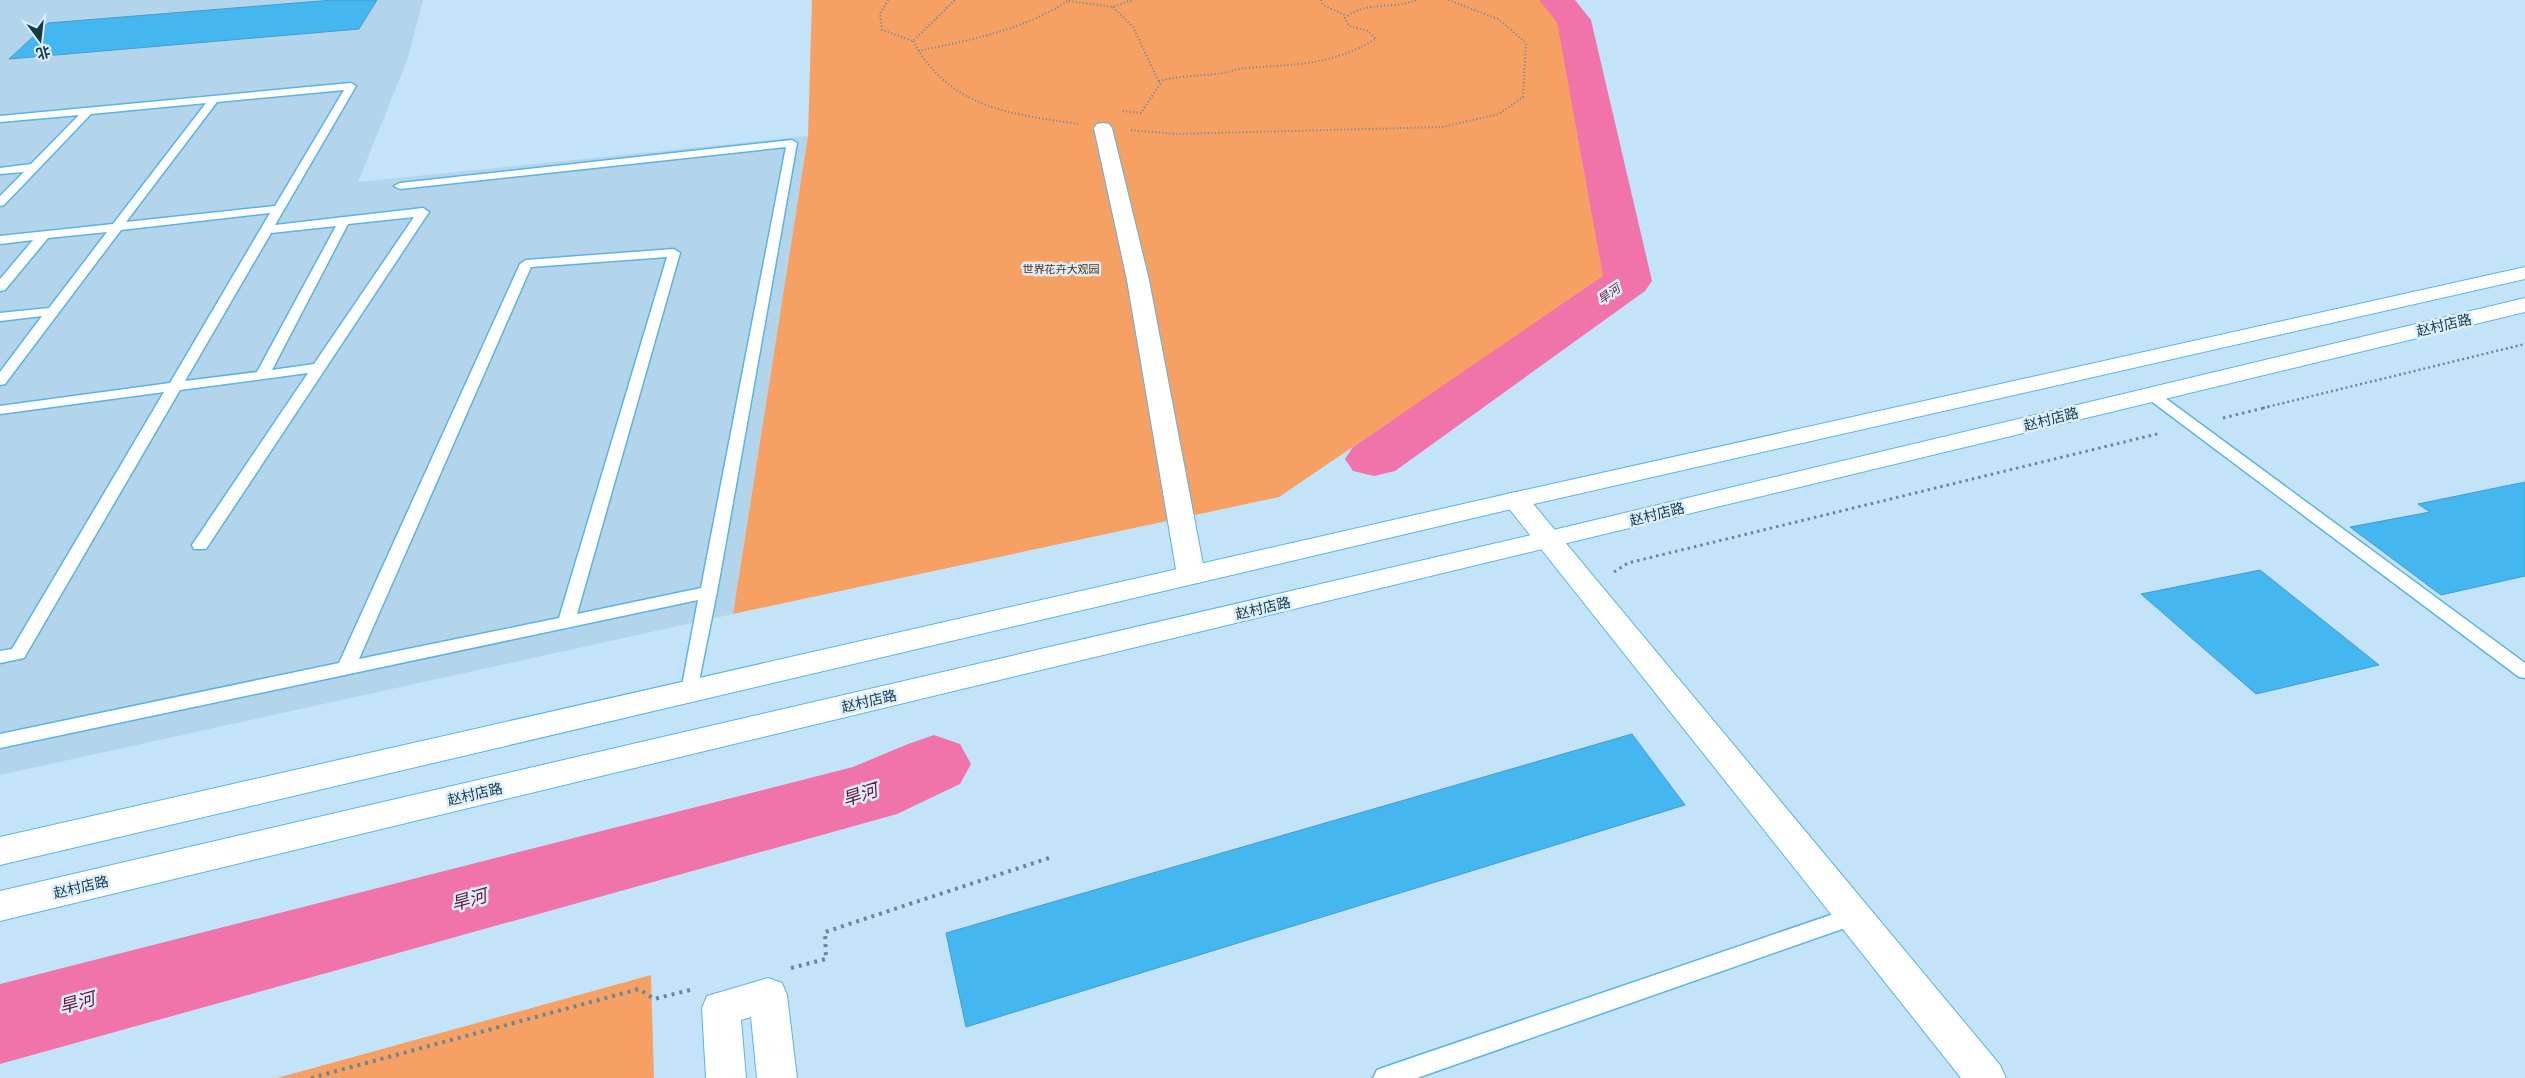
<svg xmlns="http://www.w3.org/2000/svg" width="2525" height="1078" font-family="'Space Grotesk','Noto Sans SC',sans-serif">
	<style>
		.built { fill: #b2d5eb }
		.green { fill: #f6a063 }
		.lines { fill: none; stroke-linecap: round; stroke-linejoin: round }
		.river { fill: #f074aa; fill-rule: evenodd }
		.building { fill: #45b7f0; stroke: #449dcc }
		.lane-casing { stroke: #5cb3e3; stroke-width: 3 }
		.street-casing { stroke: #5cb3e3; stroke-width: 2 }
		.secondary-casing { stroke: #5cb3e3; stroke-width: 2 }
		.path-far3 { stroke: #65889c; stroke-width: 2; stroke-dasharray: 1 2.5; stroke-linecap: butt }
		.path-far2 { stroke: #65889c; stroke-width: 2.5; stroke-dasharray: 2 3; stroke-linecap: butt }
		.path-far1 { stroke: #65889c; stroke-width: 3; stroke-dasharray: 2.5 4; stroke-linecap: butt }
		.path { stroke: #65889c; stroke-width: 4; stroke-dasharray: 3 5; stroke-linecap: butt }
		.lane { fill: #fff; fill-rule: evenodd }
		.street { fill: #fff; fill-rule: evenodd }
		.secondary { fill: #fff; fill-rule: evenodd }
		.labels { text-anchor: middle; stroke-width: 5; stroke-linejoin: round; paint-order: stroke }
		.far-park-label { font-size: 11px; fill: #552b07; stroke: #deeef8 }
		.far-water-label { font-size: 12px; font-style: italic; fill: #64173d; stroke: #deeef8 }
		.street-label { font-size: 14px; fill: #14394d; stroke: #deeef8 }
		.near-water-label { font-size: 18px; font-style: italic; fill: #64173d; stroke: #deeef8 }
	</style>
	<rect width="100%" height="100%" fill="#c3e4f8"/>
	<path class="built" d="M0,0H423L408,58L358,182L808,136L733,614L0,775Z"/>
	<path class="green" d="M812,0H1549L1561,32L1604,280L1497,397L1394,419L1279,497L733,614L808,136Z
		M651,975L654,1078H277Z"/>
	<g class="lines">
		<path class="river" d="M1539,0H1575L1591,20L1652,281L1645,291L1395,471L1374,476L1353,471L1345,459L1353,447L1603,276L1557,22Z
			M934,735L960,744L971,764L960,784L897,814L0,1064V984L853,767L908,744Z"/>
	</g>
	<path class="building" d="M333,0H377L359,29L9,59L48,23Z
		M2525,482V576L2441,595L2350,527L2430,512L2418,504Z
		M2260,570L2379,665L2256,694L2141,594Z
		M1632,734L1685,805L966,1027L946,933Z"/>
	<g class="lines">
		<defs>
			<path id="lane" d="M351,83L356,86L275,225L423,208L429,212L206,549H194L192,545L308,373L180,390L24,658L0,663V651L12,649L164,392L0,414V406L170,383L270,213L121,230L5,384L0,385V372L42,316L0,321V313L49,308L107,232L48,238L5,290L0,291V279L33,240L0,244V236L113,224L206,103L91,114L4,205L0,206V196L24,172L0,174V168L31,164L79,115L0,122V116ZM344,90L275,206L126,222L217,102ZM414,217L314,364L272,370L348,224ZM336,226L257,372L185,381L271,233Z
				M792,140L797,143L717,592L696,696L690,698L684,696L681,691L698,600L0,748V734L339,663L520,264L526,260L674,249L680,253L577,614L701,588L786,147L400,189L394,186L400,183ZM667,257L559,618L359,659L531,267Z
				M2152,391L2157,392L2525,663V678L2519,677L2147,398L2145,395Z
				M1854,907L1862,910L1865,916L1862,922L1417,1078H1373L1377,1070L1385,1067Z"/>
			<path id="street" d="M1103,123L1109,124L1112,128L1149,280L1205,575L1201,582L1191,584L1181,582L1177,575L1127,280L1094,128L1097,124Z
				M1516,492L1525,494L2000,1065L2006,1078H1961L1507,506L1503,500L1507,494Z"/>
			<path id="secondary" d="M2525,267V279L1516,508L0,865V837L1516,492Z
				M2525,298V312L0,921V891L1549,531Z
				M768,978L782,983L787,995L797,1078H757L751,1017L741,1020L746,1078H706L702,1008L707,996Z"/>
		</defs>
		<use href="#lane" class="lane-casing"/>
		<use href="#street" class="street-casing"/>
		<use href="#secondary" class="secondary-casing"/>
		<path class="path-far3" d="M888,0L880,14L882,30L913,41L955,0
			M1321,0L1323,5L1347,16
			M1069,1L1113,7L1132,0
			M1113,7L1133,27L1160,84L1141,113L1122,111
			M913,41C949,108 1010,114 1078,124
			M918,51C970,40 1024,30 1069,0
			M1159,81C1178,76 1197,76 1216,74C1226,73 1236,69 1246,68C1298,64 1329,66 1376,39L1368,31L1349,26L1345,18C1366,0 1393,10 1417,0
			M1131,130L1176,134L1442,127L1499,114L1523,97L1526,43L1498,19L1448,0"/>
		<path class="path-far2" d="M2263,408L2525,344"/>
		<path class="path-far1" d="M2223,418L2268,407
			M1614,572L1628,563L2161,433"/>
		<path class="path" d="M791,968L826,959L825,932L1049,858
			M311,1078L639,989L654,999L690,990"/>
		<use href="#lane" class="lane"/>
		<use href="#street" class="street"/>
		<use href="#secondary" class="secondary"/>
	</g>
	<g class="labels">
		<g class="far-park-label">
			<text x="1061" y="273">世界花卉大观园</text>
		</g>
		<g class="far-water-label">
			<text transform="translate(1609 294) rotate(-35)" y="4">旱河</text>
		</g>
		<g class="street-label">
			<text transform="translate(2444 325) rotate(-13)" y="5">赵村店路</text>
			<text transform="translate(2051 419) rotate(-14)" y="5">赵村店路</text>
			<text transform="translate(1657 514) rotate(-14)" y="5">赵村店路</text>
			<text transform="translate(1263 608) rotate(-13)" y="5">赵村店路</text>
			<text transform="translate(869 701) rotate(-13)" y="5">赵村店路</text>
			<text transform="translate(475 794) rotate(-13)" y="5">赵村店路</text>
			<text transform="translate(81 887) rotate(-13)" y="5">赵村店路</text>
		</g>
		<g class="near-water-label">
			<text transform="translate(860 795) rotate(-18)" y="6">旱河</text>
			<text transform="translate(469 900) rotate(-15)" y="6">旱河</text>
			<text transform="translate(77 1003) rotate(-15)" y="6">旱河</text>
		</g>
	</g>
	<g transform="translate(40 40) rotate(165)" stroke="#deeef8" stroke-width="4" paint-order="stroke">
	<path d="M0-4L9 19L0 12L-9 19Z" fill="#14394d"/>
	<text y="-8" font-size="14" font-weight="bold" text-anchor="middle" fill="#14394d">北</text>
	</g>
</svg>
